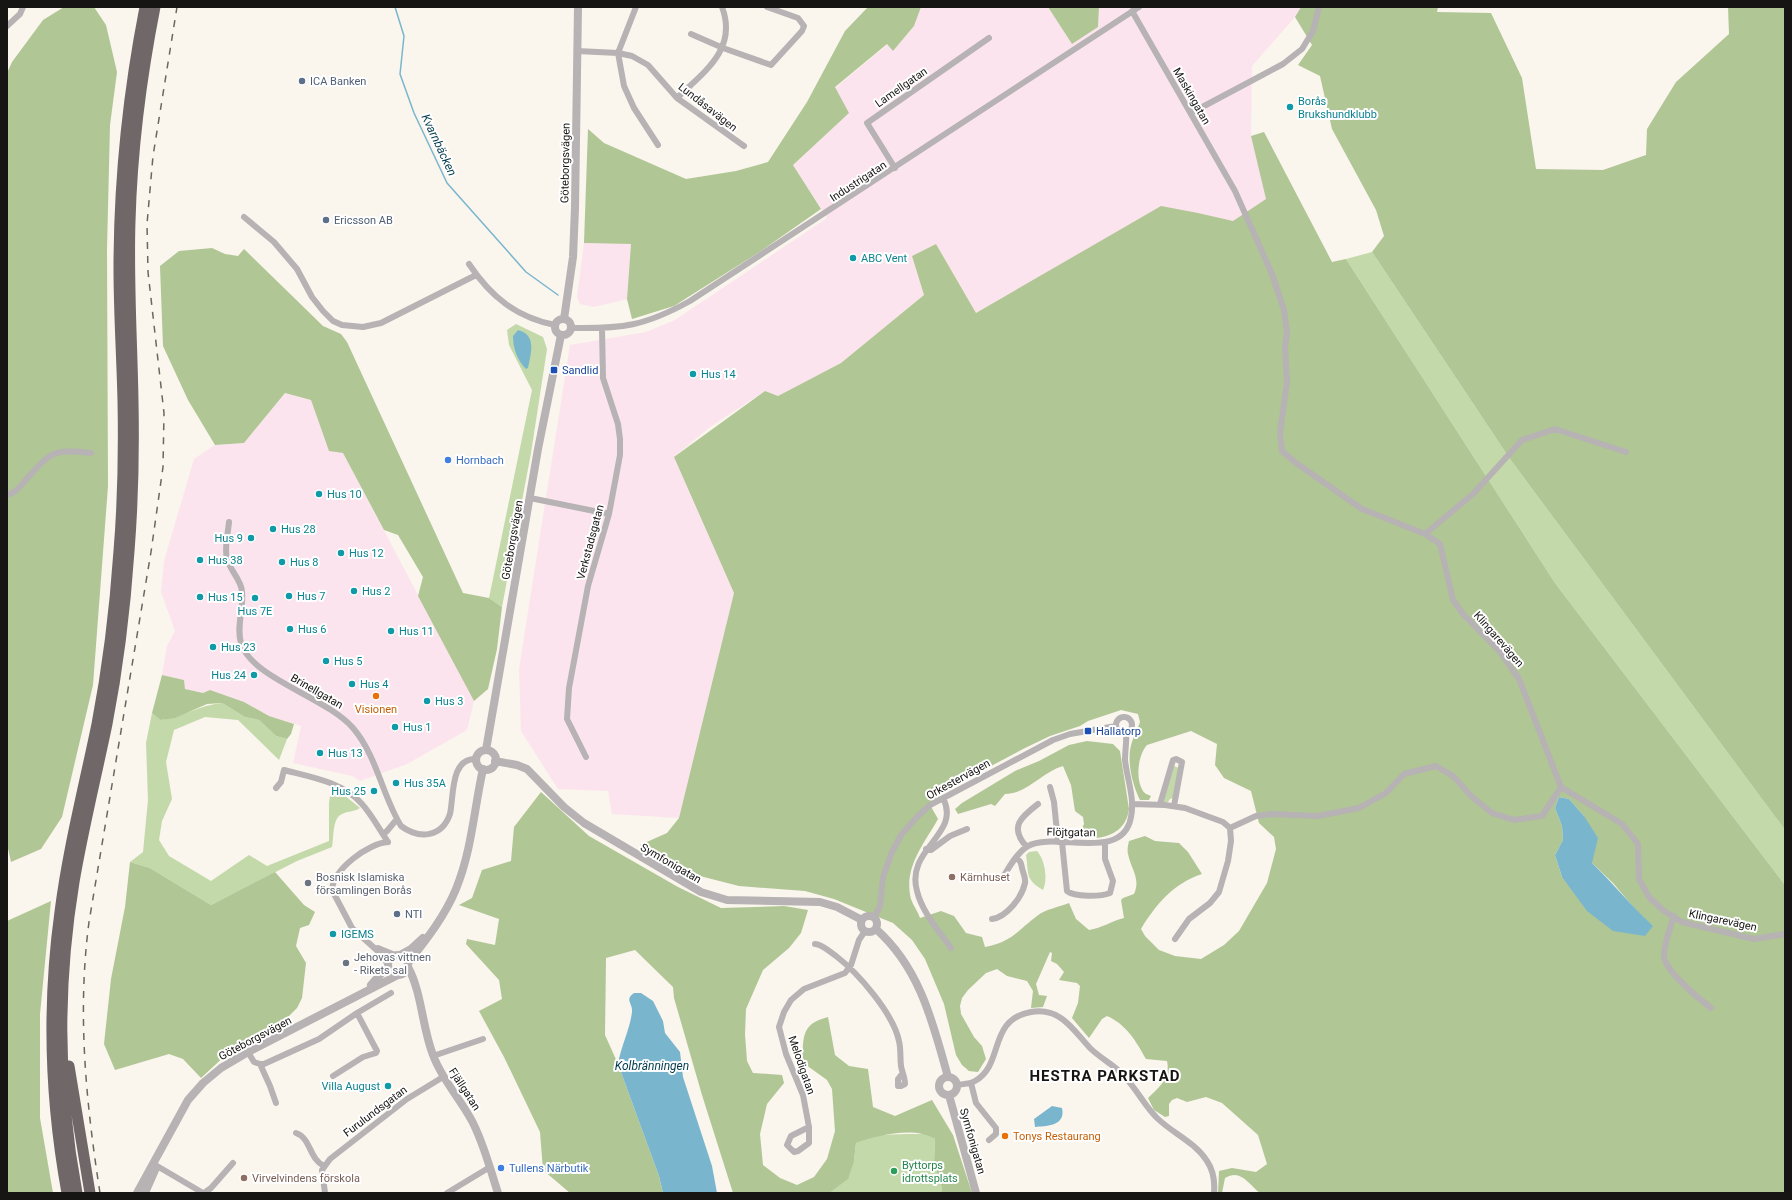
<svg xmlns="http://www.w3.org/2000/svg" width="1792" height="1200" font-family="Roboto,sans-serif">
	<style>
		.industrial { fill: #fce4ee }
		.green { fill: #c3d9a9 }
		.forest { fill: #b0c695; fill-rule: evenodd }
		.water { fill: #79b6ce }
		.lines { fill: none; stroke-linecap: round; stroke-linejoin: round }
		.stream { stroke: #79b6ce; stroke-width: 1.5 }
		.minor { stroke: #b7b2b3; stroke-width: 6 }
		.tertiary { stroke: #b7b2b3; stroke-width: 8 }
		.motorway { stroke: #706769; stroke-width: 11 }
		.rail { stroke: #6a6762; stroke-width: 1.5; stroke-dasharray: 7 7; stroke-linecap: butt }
		.service-dot { fill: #5c6f8a; stroke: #fff; stroke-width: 1.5 }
		.culture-dot { fill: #0f9aa8; stroke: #fff; stroke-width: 1.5 }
		.transit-dot { fill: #1a4fb4; stroke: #fff; stroke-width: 1.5 }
		.shop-dot { fill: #3f7fe0; stroke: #fff; stroke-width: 1.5 }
		.food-dot { fill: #e8710a; stroke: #fff; stroke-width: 1.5 }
		.education-dot { fill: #8d6e63; stroke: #fff; stroke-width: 1.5 }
		.worship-dot { fill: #6b7280; stroke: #fff; stroke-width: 1.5 }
		.leisure-dot { fill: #2e9e5b; stroke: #fff; stroke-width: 1.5 }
		.labels { text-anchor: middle; stroke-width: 4; stroke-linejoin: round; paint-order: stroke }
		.service-label { font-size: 11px; fill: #4e5e75; stroke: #fff; text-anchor: start }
		.street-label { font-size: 11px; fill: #171513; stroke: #fff }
		.culture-label { font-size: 11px; fill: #0d838f; stroke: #fff; text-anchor: start }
		.transit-label { font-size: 11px; fill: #164399; stroke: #fff; text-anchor: start }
		.shop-label { font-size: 11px; fill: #366cbe; stroke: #fff; text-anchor: start }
		.food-label { font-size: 11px; fill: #c56008; stroke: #fff }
		.worship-label { font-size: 11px; fill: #5b616d; stroke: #fff; text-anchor: start }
		.education-label { font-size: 11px; fill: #785e54; stroke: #fff; text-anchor: start }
		.leisure-label { font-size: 11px; fill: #27864d; stroke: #fff; text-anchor: start }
		.water-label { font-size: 12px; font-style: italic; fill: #023b4c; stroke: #fff }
		.district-label { font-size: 15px; font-weight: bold; letter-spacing: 1px; fill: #171513; stroke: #fff }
	</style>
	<rect width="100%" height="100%" fill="#faf5ed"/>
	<path class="industrial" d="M921,7H1048L1072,44L1098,27L1099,7H1301L1295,17L1252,66L1251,136L1267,199L1233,222L1198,213L1059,266L976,313L936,244L912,256L924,295L841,363L778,396L765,391L710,427L674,457L734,593L679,818L612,814L608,791L558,789L521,731L519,669L570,345L646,332L675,320L827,218L793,165L848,113L835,88L888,44L893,51L914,26Z
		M584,243L631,244L627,299L594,307L580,304L577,297Z
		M285,393L311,400L329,450L343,453L474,701L467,730L407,764L360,781L352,776L293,763L301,726L269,716L244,702L210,690L203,693L185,689L184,680L162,675L167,646L175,631L161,592L164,561L194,459L215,445L244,443Z"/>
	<path class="green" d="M1372,252L1510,459L1785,830V885L1555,583L1346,259Z
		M516,324L543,337L547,349L531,453L502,607L489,598L532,390L509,345L507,330Z
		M222,703L245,717L259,720L276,736L287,739L279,760L238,720L205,717L174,730L166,762L172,799L162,821L159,840L169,856L211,881L249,855L267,866L329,841V803L330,796L344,795L360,808C354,812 348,811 342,814C332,818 334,838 332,847L297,861L211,905L150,868L130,862L143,852L148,800L146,743L152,713L160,720C182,717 200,705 222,703Z
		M1174,766L1179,768L1174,798L1170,799L1168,802H1163Z
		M1037,851C1045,860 1048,879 1043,890C1025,879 1029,875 1026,855L1029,852Z
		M907,1134H927L935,1139L934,1163L942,1188L941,1193H829L854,1161L856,1143L878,1135Z"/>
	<path class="forest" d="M64,7H94L106,25L117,72L110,125L107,249L108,486L93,685L62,817L41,849L11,862L7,844V73L12,62L43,20Z
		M868,7H921L914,26L893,51L887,44L835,87L849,113L793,165L821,209L761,251L674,306L632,319L627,299L631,244L584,243L588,129L604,143L686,179L736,171L768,162L807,102L845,31Z
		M1048,7H1099L1098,27L1072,44Z
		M1301,7H1438L1437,12L1491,13L1522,78L1536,169L1603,170L1646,155L1647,129L1676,82L1729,34L1728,7H1785V830L1510,459L1372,252L1384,236L1376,210L1332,129L1320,76L1298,65L1312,45L1295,17Z
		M1264,132L1332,262L1346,259L1555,583L1785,885V1193H1260C1249,1185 1241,1168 1225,1178L1222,1193H1218L1219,1171L1232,1168L1256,1172L1267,1164L1258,1135L1222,1103L1206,1097L1187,1102L1177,1098L1172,1100L1169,1104V1116L1165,1117L1154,1110L1148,1098C1159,1087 1171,1079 1167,1061L1146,1059C1136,1041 1126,1024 1107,1016L1102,1019L1089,1038L1072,1018L1078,1003L1080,986L1077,983L1059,980L1064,972L1057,964L1051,961L1052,953L1050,952L1036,984L1039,995L1047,996L1043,1007L1031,1008L1033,991L1027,981L1007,976L997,969L986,973L968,990L962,998L960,1006L961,1014L974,1037L982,1046L986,1059L978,1072L969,1071L962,1065L956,1055L944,1004L925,959L912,940L893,923L834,899L805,891L739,886L700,876L640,845L667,833L679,818L734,593L674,457L765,391L778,396L841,363L924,295L912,256L936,244L976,313L1161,206L1198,213L1233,221L1266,199L1251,136ZM1121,710L1138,714L1140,722C1138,728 1134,735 1132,742C1126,759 1132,784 1140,800H1149L1151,796C1148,795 1144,793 1143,791C1135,779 1138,755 1147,745L1191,731L1217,744L1215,765L1224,778L1251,791L1259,823L1274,837L1276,849L1267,883L1239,931L1224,945L1201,959L1175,956L1159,950L1145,936L1141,929C1156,904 1174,883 1202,874L1188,852L1179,843L1155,841L1145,836L1129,841C1128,845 1127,850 1128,854C1131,869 1141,879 1134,894L1123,898L1121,900L1124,918C1112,921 1102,928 1089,930L1076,919L1069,903C1059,907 1046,909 1037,916C1017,931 1012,942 985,947L982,937L966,933L954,916L941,911L920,918C918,912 913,905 911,899C903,868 924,844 938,819L929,803L959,783L1025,748L1050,736L1080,726L1088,721ZM1559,797L1569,799L1584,816L1592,863L1613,883L1635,909L1562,877L1555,855L1563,840L1562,826L1555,808Z
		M212,248L225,254L238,256L244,249L323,326L341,334L347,342L463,593L489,598L502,607L497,649L488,689L474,701L418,596L423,577L398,535L384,530L343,453L329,451L311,400L285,393L244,443L215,445L188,400L163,346L160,266L179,251Z
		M162,675L184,680L185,689L203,693L210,690L244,702L269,716L294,724L291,734L287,739L276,736L259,720L245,717L222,703L207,704L175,718L160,720L152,713Z
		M1087,741L1113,744L1120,751L1129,809C1126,834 1102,841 1080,837L1079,834L1084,824L1083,817L1075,811L1071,785L1063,766C1042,772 1027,794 1005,794L995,806L991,804L958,814L955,809L962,803L1015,771L1039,761L1069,745Z
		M541,792L589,836L678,887L721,908L784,906L808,910L801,933L789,948L763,970L746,1009L745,1034L747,1061L753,1073L782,1075L784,1083L767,1104L760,1134L763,1165L780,1178L797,1185L814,1177L827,1159L835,1131L832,1089L827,1080L802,1062C804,1038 800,1024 828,1017L835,1055L849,1066L868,1069L873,1107L895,1116L932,1100L953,1135L972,1193H941L942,1188L934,1163L935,1139C915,1126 877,1135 856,1143L854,1161L848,1179L829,1193H733L702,1095L674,998L673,987L635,950L606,958L605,1035L618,1064L659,1176L663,1193H570L543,1170L540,1132L504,1057L479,1011L502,999L499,980L466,944L467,939L495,945L499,919L459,905L472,898L482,870L511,861L514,827Z
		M130,862L150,868L211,905L275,872L304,905L315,912L309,925L300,928L296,946L306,963L302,998L297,1008L278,1027L228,1053L201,1078L183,1059L169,1054L115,1070L104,1044L111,979L125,907Z
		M51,901L40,1014V1118L53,1193H7V921Z"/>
	<path class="water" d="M518,330C537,335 531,353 528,368L526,369C517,360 513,348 513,336Z
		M1559,797L1569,799L1584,816L1598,838L1592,863C1613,883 1631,906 1653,926L1645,936L1613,931L1587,911L1562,877L1555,855L1563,840L1562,826L1555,808Z
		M634,993H641L653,1001L663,1021L665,1033L680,1052L683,1077L712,1166L717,1193H663L659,1176L618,1064C621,1046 630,1029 632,1012C633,1003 624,1000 634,993Z
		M1052,1106L1062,1108C1066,1126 1047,1126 1035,1127L1034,1119Z"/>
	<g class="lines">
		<path class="stream" d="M395,7L404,36L400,74L414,113L447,183L526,272L558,295"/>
		<path class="minor" d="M636,7L618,53L624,86L634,108L658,145
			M1132,11L1235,191L1272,274L1284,310L1287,333L1285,347L1287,382L1280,433L1282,451L1296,463L1362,509L1425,534L1440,544L1453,600L1463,614L1500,652L1519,679L1561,787L1622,824L1638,844L1639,879L1649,897L1664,911L1682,922L1754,939L1785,934
			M7,26L20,14L23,7
			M691,34L723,48L771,65L802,31L804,26L798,18L767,7
			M577,51L618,53L632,56L648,65L677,98L744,146
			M677,98C704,72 738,49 722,7
			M1191,113L1283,64L1302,49L1313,31L1319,7
			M895,168L867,123L989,38
			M244,217L274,242L297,269L312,297L323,311L333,321L342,325L363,327L381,323L476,275
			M469,264C491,297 516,317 555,325
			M571,328C622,329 645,326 690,301L1139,7
			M7,495C15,493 19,488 24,482C51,452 50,449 91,453
			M530,498L609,514
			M229,522C228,534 224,547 227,559C230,570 241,580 242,591C244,608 236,627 241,643C251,678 326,697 353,728C377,756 382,795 401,826C420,840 442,837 450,814C454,796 450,758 476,759
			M1425,534L1473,494L1522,440L1555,429L1626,452
			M1116 725a8 8 0 1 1 16 0a8 8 0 1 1-16 0Z
			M586,757L567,719L569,688L588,586L609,514L620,455V439L618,424L603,378L602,329
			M1050,787L1054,802L1058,842
			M276,788L281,782L284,770C311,777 343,782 362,804C372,815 379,829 388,842
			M943,798C962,835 905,848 917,891C922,912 939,931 951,948
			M1132,804L1165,805L1185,808L1223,822L1230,828L1231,841L1228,861L1219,892L1210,903L1189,919L1175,939
			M1160,804L1173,760L1176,759L1182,762L1174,806
			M1230,828L1256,816L1272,814L1318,816L1359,808L1386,793L1404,774L1436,766L1453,776L1472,797L1492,813L1514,820L1542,816L1561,787
			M383,834L387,831L397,819
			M1062,842L1067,891C1075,897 1100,897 1110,893L1113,881L1105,859V842
			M1026,846C1009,827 1021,817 1038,804
			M926,849L931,850L950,836L967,829
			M1002,879C1008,869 1017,852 1028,846C1055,831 1123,863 1131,817C1135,798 1127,779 1125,760C1125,750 1127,741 1126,732
			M1674,916C1670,929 1664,943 1664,956C1665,971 1699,999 1711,1008
			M874,918L880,906L883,877L892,852L901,835L917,817L930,805L1053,740L1070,734L1116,726
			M992,919C1007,917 1022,897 1025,883C1026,878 1023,873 1022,868C1021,863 1021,861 1016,858
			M815,944C822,944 830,952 836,956C858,973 893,1013 899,1041C901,1049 900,1058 901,1066C902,1072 905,1078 905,1084L901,1086H898V1079L902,1074
			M378,948L395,955
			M388,965L381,954L352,928L332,890C333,869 369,843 388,842
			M248,1052L254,1062L260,1064L270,1086L276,1103
			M433,1056L483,1039
			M260,1064H264L319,1039L357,1013L391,993
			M333,1076L363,1057L376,1053L377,1051L357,1013
			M971,1083L976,1103L996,1128V1134L989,1140
			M957,1085C963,1084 970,1084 975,1081C1005,1064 987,1020 1031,1012C1061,1007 1073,1030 1090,1048C1101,1059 1115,1065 1125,1077C1137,1090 1145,1106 1157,1118C1172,1133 1195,1142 1207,1161C1213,1170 1215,1182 1214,1193
			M809,1127L791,1136L787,1145L794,1152L798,1151L809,1143V1127L803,1095L786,1054L779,1027L784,1012L791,1000L804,989L845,973L851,965L859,940L865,931
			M296,1133C311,1138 309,1159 324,1166
			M157,1166L203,1193
			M204,1193L211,1188L233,1163
			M325,1193L322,1170L330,1159L407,1099L443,1077
			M447,1193L490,1167"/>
		<path class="tertiary" d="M564,319L573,257L575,208L578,7
			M555 327a8 8 0 1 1 16 0a8 8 0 1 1-16 0Z
			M486,750L538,449L561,335
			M476 760a10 10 0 1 1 20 0a10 10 0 1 1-20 0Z
			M495,761L517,765L527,769L564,807L584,823L701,892L727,900L820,902L837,907L862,920
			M861 924a8 8 0 1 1 16 0a8 8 0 1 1-16 0Z
			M876,929C920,968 933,1023 948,1077
			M388 965a10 10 0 1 1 20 0a10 10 0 1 1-20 0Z
			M400,955L411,949L423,938
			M408,963C426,940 445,916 456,889C472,850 474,809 483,769
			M408,967C422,993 422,1027 433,1055C442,1080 460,1098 472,1121C484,1144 490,1169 498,1193
			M371,985L388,966
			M939 1086a9 9 0 1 1 18 0a9 9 0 1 1-18 0Z
			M949,1095L976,1193
			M137,1193L188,1100L203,1083L221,1068L248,1052L398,975
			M145,1193L156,1168"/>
		<path class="motorway" d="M69,1066L90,1193
			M67,1193C50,1100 47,1006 60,912C68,849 84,787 97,724C108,667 115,609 119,551C123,502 124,451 123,401C122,357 119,313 119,269C119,181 128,94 145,7
			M77,1193C58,1091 57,985 74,882C83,829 96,777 107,724C118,667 125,609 129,551C133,501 134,451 133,401C132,341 128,281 130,221C132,149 141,78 155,7"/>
		<path class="rail" d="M100,1193C86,1103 77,1013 89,922L151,552L163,467L164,413L148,272L147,224L153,156L177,7"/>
	</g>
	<g class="service-dot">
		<circle cx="302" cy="81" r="4"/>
		<circle cx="326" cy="220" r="4"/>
		<circle cx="397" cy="914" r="4"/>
	</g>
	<g class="culture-dot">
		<circle cx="1290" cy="107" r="4"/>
		<circle cx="853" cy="258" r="4"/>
		<circle cx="693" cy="374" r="4"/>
		<circle cx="319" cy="494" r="4"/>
		<circle cx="273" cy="529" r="4"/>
		<circle cx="251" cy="538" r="4"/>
		<circle cx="341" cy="553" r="4"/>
		<circle cx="200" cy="560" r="4"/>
		<circle cx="282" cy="562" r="4"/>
		<circle cx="354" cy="591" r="4"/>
		<circle cx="289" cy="596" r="4"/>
		<circle cx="200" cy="597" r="4"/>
		<circle cx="255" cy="598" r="4"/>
		<circle cx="290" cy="629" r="4"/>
		<circle cx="391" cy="631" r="4"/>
		<circle cx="213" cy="647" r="4"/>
		<circle cx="326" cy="661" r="4"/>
		<circle cx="254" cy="675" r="4"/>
		<circle cx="352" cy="684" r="4"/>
		<circle cx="427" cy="701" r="4"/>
		<circle cx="395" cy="727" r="4"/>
		<circle cx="320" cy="753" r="4"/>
		<circle cx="396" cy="783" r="4"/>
		<circle cx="374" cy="791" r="4"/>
		<circle cx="333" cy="934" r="4"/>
		<circle cx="388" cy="1086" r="4"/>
	</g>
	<g class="transit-dot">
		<rect x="550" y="366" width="8" height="8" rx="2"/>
		<rect x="1084" y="727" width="8" height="8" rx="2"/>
	</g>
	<g class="shop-dot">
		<circle cx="448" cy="460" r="4"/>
		<circle cx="501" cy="1168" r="4"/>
	</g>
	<g class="food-dot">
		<circle cx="376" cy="696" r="4"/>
		<circle cx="1005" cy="1136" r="4"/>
	</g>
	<g class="education-dot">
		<circle cx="952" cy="877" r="4"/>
		<circle cx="244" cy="1178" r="4"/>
	</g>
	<g class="worship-dot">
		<circle cx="308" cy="883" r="4"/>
		<circle cx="346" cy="963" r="4"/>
	</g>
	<circle class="leisure-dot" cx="894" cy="1171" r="4"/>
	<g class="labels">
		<g class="service-label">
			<text x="310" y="85">ICA Banken</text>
			<text x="334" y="224">Ericsson AB</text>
			<text x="405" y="918">NTI</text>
		</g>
		<g class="street-label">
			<text transform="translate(901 87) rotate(-35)" y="4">Lamellgatan</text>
			<text transform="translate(1192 96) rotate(60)" y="4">Maskingatan</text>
			<text transform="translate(708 107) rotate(38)" y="4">Lundåsavägen</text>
			<text transform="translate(565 163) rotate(-89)" y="4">Göteborgsvägen</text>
			<text transform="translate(858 181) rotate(-33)" y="4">Industrigatan</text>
			<text transform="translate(512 540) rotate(-80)" y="4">Göteborgsvägen</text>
			<text transform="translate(590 542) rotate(-75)" y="4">Verkstadsgatan</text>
			<text transform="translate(1499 639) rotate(49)" y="4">Klingarevägen</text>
			<text transform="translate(317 691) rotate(30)" y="4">Brinellgatan</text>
			<text transform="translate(958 779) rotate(-29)" y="4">Orkestervägen</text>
			<text transform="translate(1071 832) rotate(1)" y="4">Flöjtgatan</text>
			<text transform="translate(671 863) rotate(30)" y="4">Symfonigatan</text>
			<text transform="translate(1723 920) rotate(12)" y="4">Klingarevägen</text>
			<text transform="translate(255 1038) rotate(-28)" y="4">Göteborgsvägen</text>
			<text transform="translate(802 1065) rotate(71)" y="4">Melodigatan</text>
			<text transform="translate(465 1089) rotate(57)" y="4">Fjällgatan</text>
			<text transform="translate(375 1111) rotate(-37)" y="4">Furulundsgatan</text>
			<text transform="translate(973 1141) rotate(74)" y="4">Symfonigatan</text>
		</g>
		<g class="culture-label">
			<text x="1298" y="105">Borås<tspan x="1298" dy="13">Brukshundklubb</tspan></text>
			<text x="861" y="262">ABC Vent</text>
			<text x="701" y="378">Hus 14</text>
			<text x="327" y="498">Hus 10</text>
			<text x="281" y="533">Hus 28</text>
			<text x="243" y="542" text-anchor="end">Hus 9</text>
			<text x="349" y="557">Hus 12</text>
			<text x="208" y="564">Hus 38</text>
			<text x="290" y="566">Hus 8</text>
			<text x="362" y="595">Hus 2</text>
			<text x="297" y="600">Hus 7</text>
			<text x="208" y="601">Hus 15</text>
			<text x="255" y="615" text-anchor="middle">Hus 7E</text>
			<text x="298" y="633">Hus 6</text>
			<text x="399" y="635">Hus 11</text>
			<text x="221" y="651">Hus 23</text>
			<text x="334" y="665">Hus 5</text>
			<text x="246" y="679" text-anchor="end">Hus 24</text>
			<text x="360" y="688">Hus 4</text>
			<text x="435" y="705">Hus 3</text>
			<text x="403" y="731">Hus 1</text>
			<text x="328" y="757">Hus 13</text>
			<text x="404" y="787">Hus 35A</text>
			<text x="366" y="795" text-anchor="end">Hus 25</text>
			<text x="341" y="938">IGEMS</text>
			<text x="380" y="1090" text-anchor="end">Villa August</text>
		</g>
		<g class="transit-label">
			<text x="562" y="374">Sandlid</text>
			<text x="1096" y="735">Hallatorp</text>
		</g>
		<g class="shop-label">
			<text x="456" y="464">Hornbach</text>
			<text x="509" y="1172">Tullens Närbutik</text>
		</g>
		<g class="food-label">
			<text x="376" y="713">Visionen</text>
			<text x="1013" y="1140" text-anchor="start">Tonys Restaurang</text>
		</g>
		<g class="worship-label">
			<text x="316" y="881">Bosnisk Islamiska<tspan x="316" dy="13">församlingen Borås</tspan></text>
			<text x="354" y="961">Jehovas vittnen<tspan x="354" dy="13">- Rikets sal</tspan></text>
		</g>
		<g class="education-label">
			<text x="960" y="881">Kärnhuset</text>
			<text x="252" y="1182">Virvelvindens förskola</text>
		</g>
		<g class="leisure-label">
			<text x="902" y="1169">Byttorps<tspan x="902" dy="13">idrottsplats</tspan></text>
		</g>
		<g class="water-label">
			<text transform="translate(439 145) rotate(65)" y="4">Kvarnbäcken</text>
			<text x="652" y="1070">Kolbränningen</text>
		</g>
		<g class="district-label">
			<text x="1105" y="1081">HESTRA PARKSTAD</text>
		</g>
	</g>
	<rect width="1792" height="1200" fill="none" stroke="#171513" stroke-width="16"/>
</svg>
